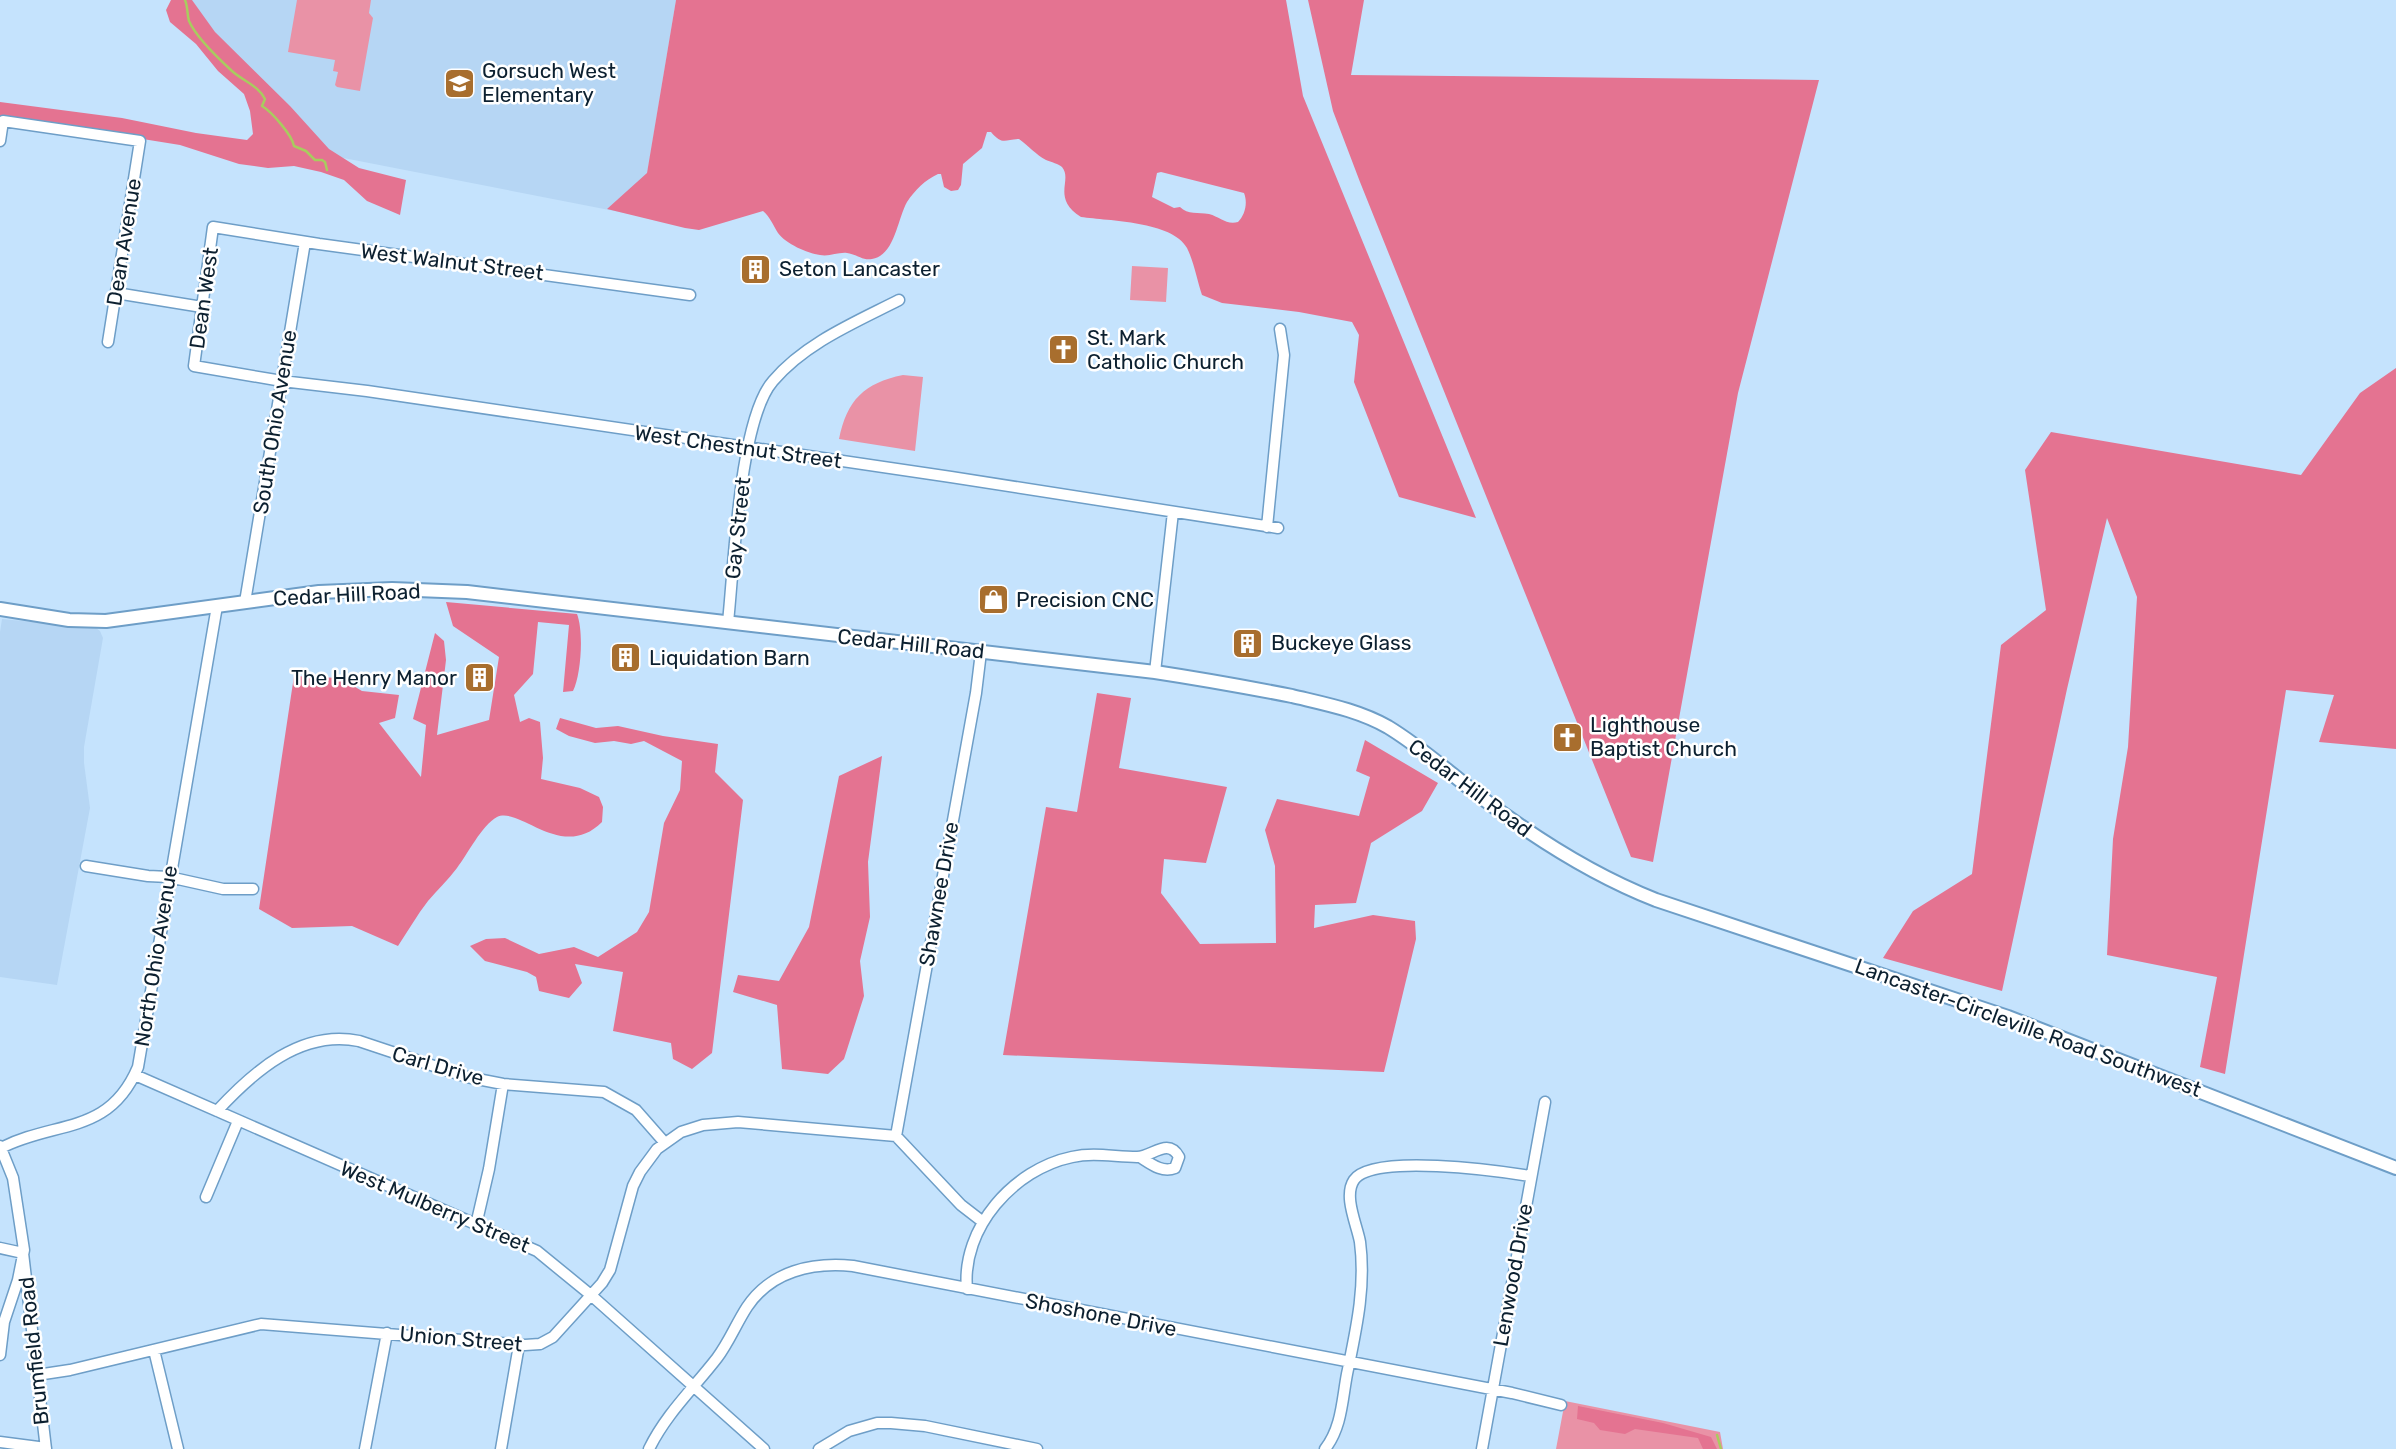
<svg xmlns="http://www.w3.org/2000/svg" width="2396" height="1449" font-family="Rubik,sans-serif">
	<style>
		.built { fill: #b6d6f4 }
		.green { fill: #e992a6 }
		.forest { fill: #e47391; fill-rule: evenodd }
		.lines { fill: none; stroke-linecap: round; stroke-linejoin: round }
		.stream { stroke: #a8cc5f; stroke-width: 2.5 }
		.street-casing { stroke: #6e9ec7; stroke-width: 13 }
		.secondary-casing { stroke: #6e9ec7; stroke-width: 16 }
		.street { stroke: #fff; stroke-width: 10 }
		.secondary { stroke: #fff; stroke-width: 12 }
		.labels { text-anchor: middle; stroke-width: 5; stroke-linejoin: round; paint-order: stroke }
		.poi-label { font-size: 21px; fill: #0c2030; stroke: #fff; text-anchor: start }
		.street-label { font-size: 21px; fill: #0c2030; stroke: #fff }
	</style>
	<rect width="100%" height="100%" fill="#c5e3fd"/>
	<path class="built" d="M186,0H676L640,216L323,154Z
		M2,619L96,628L100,631L103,638L84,747V763L90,808L57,985L0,977V632Z"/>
	<path class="green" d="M297,0H371L369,13L373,18L360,91L337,87L335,85L338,72L333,71L335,60L288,52Z
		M1132,266L1168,268L1166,302L1130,300Z
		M903,375L923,377L915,451L839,439C847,400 864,383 903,375Z
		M1565,1401L1720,1432L1723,1449H1556Z"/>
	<path class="forest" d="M171,0H192L215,32L290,106L329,149L359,168L406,180L400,215L367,201L344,180L321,172L294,166L268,168L239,164L180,145L0,116V102L122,118L196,133L247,140L253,134L250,111L244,94L218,71L196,44L170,22L166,10Z
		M676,0H1286L1303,96L1476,518L1399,497L1354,382L1359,335L1352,322L1299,312L1222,303L1202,295C1197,280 1194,262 1187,248C1172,221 1109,221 1081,217C1051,198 1073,180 1062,167C1059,164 1051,162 1046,160C1035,154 1029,146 1019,139C1004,140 1002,145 991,132H987L982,148L963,164L961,185L958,190L951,191L944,187L941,174H938C925,180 915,190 907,202C897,220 895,255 872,259C863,261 856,254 847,253C838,252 829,257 820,255C807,253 786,244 778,233C773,225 770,217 763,211L699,230L685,228L607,209L647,173ZM1161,172L1244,193C1248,203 1245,215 1238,222C1226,225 1220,217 1209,214C1198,212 1188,215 1180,207L1174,208L1152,197L1157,173Z
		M1308,0H1364L1351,75L1819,80L1738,393L1653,862L1631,857L1360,182L1333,111Z
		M2396,368V749L2319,742L2334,695L2286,690L2225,1074L2200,1067L2217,977L2107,955L2113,839L2128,747L2137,597L2107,518L2067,689L2002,991L1883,958L1913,911L1972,874L2001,645L2046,610L2025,470L2051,432L2301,475L2360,393Z
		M446,602L577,614C584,632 581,675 573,691L563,692L569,625L538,622L533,674L514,695L520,722L529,718L540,722L543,758L541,779L580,788L599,797L603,807L602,822C562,862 520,806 497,817C482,825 467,855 457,868C448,880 437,890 428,901C417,915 408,931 398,946L352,926L292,928L259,909L294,676L340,678L362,691L399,695L395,718L379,723L421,777L426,725L413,719L435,633L444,641L446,660L437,735L489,720L499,657L453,626Z
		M1097,693L1131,698L1119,768L1227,787L1206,863L1164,859L1161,893L1200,944L1276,943L1275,866L1265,830L1277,799L1359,816L1370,777L1356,771L1365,740L1438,783L1422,811L1371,843L1356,903L1315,905L1314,928L1373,915L1415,921L1416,939L1384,1072L1003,1055L1046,807L1077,812Z
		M560,718L596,728L618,726L663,736L718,744L715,772L743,800L712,1053L692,1069L673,1059L671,1043L613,1031L623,972L575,964L582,983L569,998L539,991L536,977L527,972L485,961L470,946L486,939L505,938L539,954L574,947L598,957L637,932L649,912L664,823L680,790L682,761L644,741L631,744L614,741L595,743L569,736L556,729Z
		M882,756L868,862L870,917L860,961L864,996L844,1059L828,1074L782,1069L777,1005L733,992L738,975L779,981L809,927L839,776Z
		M1578,1406L1663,1423L1711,1437L1717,1449H1703L1698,1438L1635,1429L1625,1434L1600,1430L1594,1423L1577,1419Z"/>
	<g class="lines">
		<path class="stream" d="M185,0C188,7 187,15 189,21C196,37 220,60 232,71C243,81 259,86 265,99L262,106C272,112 292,135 294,146L306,151L315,160H322L325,162L327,170
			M1717,1435L1721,1449"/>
		<defs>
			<path id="street" d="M0,141L3,121L140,141L108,342
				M116,293L202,307
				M690,295L319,244L213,227L194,366L282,381L367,391L951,477L1278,528
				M1267,527L1284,355L1280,329
				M245,602L305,242
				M728,622C734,567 739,420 773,381C805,343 856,322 899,300
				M1155,672L1173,512
				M86,866L148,876L169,877L223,889H253
				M135,1075L537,1251L592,1296L764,1449
				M217,1111C253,1072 301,1029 359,1041L467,1077L503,1084L604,1092L636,1110L665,1143
				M896,1136L976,693L981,652
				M0,1146L13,1178L24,1250L18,1280L4,1322L0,1355
				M1,1148C55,1120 109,1136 138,1067L217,606
				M206,1197L238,1121
				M476,1225L489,1169L503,1084
				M0,1248L23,1253L46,1449
				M967,1289C961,1228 1014,1169 1072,1157C1094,1152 1115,1157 1137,1157C1152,1157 1168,1137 1179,1157L1175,1168C1162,1173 1151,1164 1140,1157
				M154,1350L178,1449
				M37,1375L70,1370L261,1324L525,1345L540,1344L553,1337L602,1283L610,1270L633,1186L640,1172L657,1149L681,1132L703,1125L738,1122L896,1136L961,1205L983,1222
				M0,1442L46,1448
				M365,1449L387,1333
				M501,1449L519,1345
				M649,1449C666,1414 693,1389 717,1358C729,1342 736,1324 747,1307C771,1271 812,1262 853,1266L1512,1393L1561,1405
				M819,1449L849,1431L877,1423H891L925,1426L1037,1449
				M1325,1449C1342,1427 1342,1400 1347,1374C1356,1330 1366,1287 1360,1242C1357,1225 1343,1196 1354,1180C1372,1153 1499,1171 1530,1176
				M1482,1449L1545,1102"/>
			<path id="secondary" d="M0,609L69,620L106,621L319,592L392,589L467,592L1155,672C1201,679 1246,687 1292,696C1325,704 1358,710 1388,727C1421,747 1451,774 1482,798C1536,839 1592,875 1656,900L2008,1017L2396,1168"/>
		</defs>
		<use href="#street" class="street-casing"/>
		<use href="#secondary" class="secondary-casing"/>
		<use href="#street" class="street"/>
		<use href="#secondary" class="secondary"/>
	</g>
	<defs>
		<symbol id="school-square" viewBox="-11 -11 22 22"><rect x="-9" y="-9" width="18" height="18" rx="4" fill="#a86e2e" stroke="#fff"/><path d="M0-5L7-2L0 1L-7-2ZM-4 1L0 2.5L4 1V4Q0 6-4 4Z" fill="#fff"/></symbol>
		<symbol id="building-square" viewBox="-11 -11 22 22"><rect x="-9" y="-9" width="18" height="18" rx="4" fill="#a86e2e" stroke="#fff"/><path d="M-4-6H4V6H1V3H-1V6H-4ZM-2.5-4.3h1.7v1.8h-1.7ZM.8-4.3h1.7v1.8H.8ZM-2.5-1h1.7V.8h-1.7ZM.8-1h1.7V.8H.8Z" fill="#fff"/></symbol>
		<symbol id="church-square" viewBox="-11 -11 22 22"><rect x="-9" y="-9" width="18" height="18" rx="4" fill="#a86e2e" stroke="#fff"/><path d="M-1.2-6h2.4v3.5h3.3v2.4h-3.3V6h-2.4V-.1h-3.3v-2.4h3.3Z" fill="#fff"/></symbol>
		<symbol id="shop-square" viewBox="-11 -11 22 22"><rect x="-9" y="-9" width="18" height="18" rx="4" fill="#a86e2e" stroke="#fff"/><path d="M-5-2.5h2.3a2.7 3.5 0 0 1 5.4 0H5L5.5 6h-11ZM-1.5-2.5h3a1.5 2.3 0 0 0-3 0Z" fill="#fff"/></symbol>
	</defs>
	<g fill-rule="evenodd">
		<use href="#school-square" x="442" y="66" width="35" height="35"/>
		<use href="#building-square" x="738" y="252" width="35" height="35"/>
		<use href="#church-square" x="1046" y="332" width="35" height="35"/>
		<use href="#shop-square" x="976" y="582" width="35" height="35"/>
		<use href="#building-square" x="1230" y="626" width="35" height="35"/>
		<use href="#building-square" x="608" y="640" width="35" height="35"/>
		<use href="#building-square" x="462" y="660" width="35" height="35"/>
		<use href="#church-square" x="1550" y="720" width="35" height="35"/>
	</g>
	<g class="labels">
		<g class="poi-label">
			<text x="482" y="78">Gorsuch West<tspan x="482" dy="24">Elementary</tspan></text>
			<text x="779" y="276">Seton Lancaster</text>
			<text x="1087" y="345">St. Mark<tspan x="1087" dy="24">Catholic Church</tspan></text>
			<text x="1016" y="607">Precision CNC</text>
			<text x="1271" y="650">Buckeye Glass</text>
			<text x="649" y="665">Liquidation Barn</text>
			<text x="457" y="685" text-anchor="end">The Henry Manor</text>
			<text x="1590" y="732">Lighthouse<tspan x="1590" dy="24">Baptist Church</tspan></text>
		</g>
		<g class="street-label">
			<text transform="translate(124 242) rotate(-81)" y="7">Dean Avenue</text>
			<text transform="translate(452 262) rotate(7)" y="7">West Walnut Street</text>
			<text transform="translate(204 298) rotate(-82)" y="7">Dean West</text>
			<text transform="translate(275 422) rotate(-81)" y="7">South Ohio Avenue</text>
			<text transform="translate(738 447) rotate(8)" y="7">West Chestnut Street</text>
			<text transform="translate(738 528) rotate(-84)" y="7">Gay Street</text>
			<text transform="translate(347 595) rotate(-3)" y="7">Cedar Hill Road</text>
			<text transform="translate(911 644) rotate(6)" y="7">Cedar Hill Road</text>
			<text transform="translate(1470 788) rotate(37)" y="7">Cedar Hill Road</text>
			<text transform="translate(939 894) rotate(-80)" y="7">Shawnee Drive</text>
			<text transform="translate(156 956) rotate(-81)" y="7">North Ohio Avenue</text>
			<text transform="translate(2028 1028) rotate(20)" y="7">Lancaster-Circleville Road Southwest</text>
			<text transform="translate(438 1066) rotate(16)" y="7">Carl Drive</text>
			<text transform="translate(435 1207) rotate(23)" y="7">West Mulberry Street</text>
			<text transform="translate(1513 1275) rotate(-80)" y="7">Lenwood Drive</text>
			<text transform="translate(1101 1315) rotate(11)" y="7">Shoshone Drive</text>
			<text transform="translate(461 1339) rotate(5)" y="7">Union Street</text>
			<text transform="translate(34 1351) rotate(-96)" y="7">Brumfield Road</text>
		</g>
	</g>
</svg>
